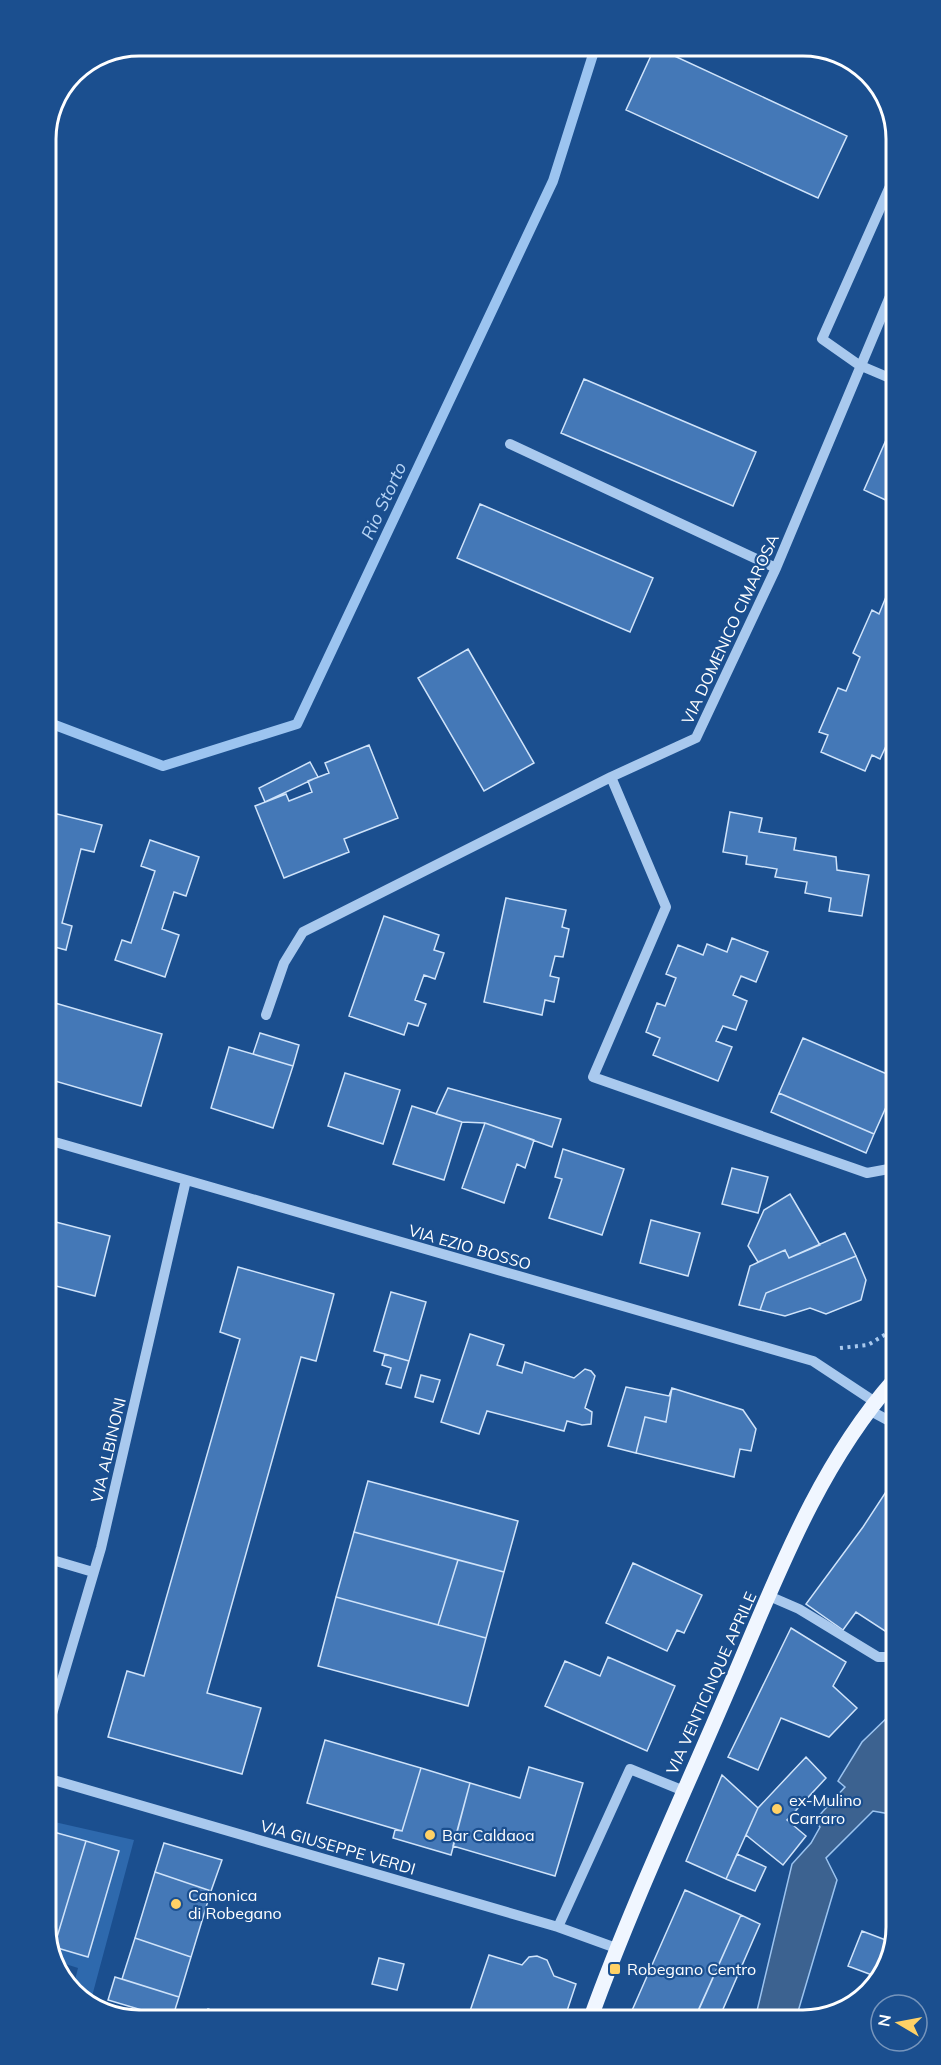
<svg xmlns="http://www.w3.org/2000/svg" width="941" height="2065" font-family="Mulish,sans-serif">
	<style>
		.pitch { fill: #2e69ad }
		.water { fill: #3c6290; stroke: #9cc4f0; stroke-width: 1.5 }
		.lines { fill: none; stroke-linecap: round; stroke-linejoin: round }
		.stream { stroke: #9cc4f0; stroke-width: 10 }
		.building { fill: #4478b7; stroke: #cfe3fa; stroke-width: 1.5 }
		.path { stroke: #a9c9ee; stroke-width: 4; stroke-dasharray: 3 4.5; stroke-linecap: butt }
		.minor { stroke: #a9c9ee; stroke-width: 10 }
		.major { stroke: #f0f6ff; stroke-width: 15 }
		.poi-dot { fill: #ffd166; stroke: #1b4f8f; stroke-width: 2 }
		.labels { text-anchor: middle; stroke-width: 4.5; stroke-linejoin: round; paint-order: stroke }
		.street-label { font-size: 16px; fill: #fff; stroke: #1b4f8f }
		.poi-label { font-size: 16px; fill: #fff; stroke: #1b4f8f; text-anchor: start }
		.water-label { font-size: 18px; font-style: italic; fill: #b5d3f5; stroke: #1b4f8f }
		.rim { fill: none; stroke: #fff; stroke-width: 3 }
	</style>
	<rect width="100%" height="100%" fill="#1b4f8f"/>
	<path class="pitch" d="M50,1821L134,1840L91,2000L149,2020H132L81,2000L73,1988L78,1968L53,1960L50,1957Z"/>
	<path class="water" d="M895,1710L896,1815L873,1811L826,1858L837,1880L797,2015H756L792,1864L811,1843L820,1827L815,1820L845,1787L838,1781L862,1742Z"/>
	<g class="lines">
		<path class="stream" d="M47,722L163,766L297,724L553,181L596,45"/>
	</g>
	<path class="building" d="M655,47L847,136L818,198L626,110Z
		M584,379L756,452L733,506L561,433Z
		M886,440L892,443V503L864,490Z
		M480,504L653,578L630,632L457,558Z
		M888,592L892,594L893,731L880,759L872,755L865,771L821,752L828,735L819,732L838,688L846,691L860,657L853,653L872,610L879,614Z
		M468,649L534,763L484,791L418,678Z
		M369,745L398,818L344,839L349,852L284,878L255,806L286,794L289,801L312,792L308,781L329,773L325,763Z
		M310,762L318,777L265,802L259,788Z
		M730,812L762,818L759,832L796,838L794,850L836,857L837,870L869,875L862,916L829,911L831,898L805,893L807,882L775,877L777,869L746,864L747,856L723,852Z
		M53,813L102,825L94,852L81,849L62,923L72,926L66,950L47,945V875L56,837L47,835Z
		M150,840L199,857L186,896L174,892L162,929L179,935L165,977L115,960L122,940L131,943L155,871L141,866Z
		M506,898L566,910L562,927L569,929L563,957L555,956L550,976L559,978L554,1002L545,1000L542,1015L484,1002Z
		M384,916L439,935L434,950L444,953L435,979L424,975L415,1000L426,1004L418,1026L408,1023L404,1035L349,1016Z
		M732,938L768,952L756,982L741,976L733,995L747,1001L736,1030L723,1026L716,1041L732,1047L718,1081L653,1055L660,1038L646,1032L657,1003L665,1006L676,978L666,974L678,945L703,955L707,944L727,952Z
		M55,1003L162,1034L141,1106L48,1079V1029Z
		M260,1033L299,1045L293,1066L253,1054Z
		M803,1038L894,1077V1089L874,1134L779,1093Z
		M229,1047L293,1066L273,1128L211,1108Z
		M345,1073L400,1090L383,1144L328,1126Z
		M448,1088L561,1119L552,1147L485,1123L462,1122L436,1114Z
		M779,1093L874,1134L866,1153L771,1112Z
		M412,1106L462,1122L444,1180L393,1164Z
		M485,1123L534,1140L525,1168L517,1164L504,1203L462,1188Z
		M563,1149L624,1169L602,1235L549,1218L562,1179L555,1177Z
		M732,1168L768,1177L758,1213L722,1204Z
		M790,1194L820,1245L789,1258L785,1250L758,1262L748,1246L764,1210Z
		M48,1220L110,1236L95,1296L48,1284Z
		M651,1220L700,1233L688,1276L640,1263Z
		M845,1233L856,1256L766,1293L760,1310L739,1305L750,1266L785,1250L789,1258Z
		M856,1256L866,1280L861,1300L826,1314L810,1308L785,1316L760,1310L766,1293Z
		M238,1267L334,1294L316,1361L301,1357L207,1693L261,1708L242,1774L108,1737L127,1671L144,1676L240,1339L220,1332Z
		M391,1292L426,1302L409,1361L374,1351Z
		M470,1334L504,1345L497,1365L522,1373L525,1362L574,1378L585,1369L591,1371L595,1376L585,1408L592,1412L591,1424L582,1425L567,1421L564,1431L487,1411L479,1434L441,1422Z
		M385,1354L409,1361L401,1388L386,1384L391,1368L382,1365Z
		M421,1375L440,1380L433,1402L415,1397Z
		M626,1387L669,1396L672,1388L666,1422L645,1417L636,1453L608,1446Z
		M672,1388L743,1410L756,1429L751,1451L740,1449L734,1477L636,1453L645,1417L666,1422Z
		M895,1478V1623L888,1633L856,1612L843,1630L806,1604L863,1527Z
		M368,1481L518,1521L504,1572L354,1532Z
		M354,1532L458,1560L438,1625L336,1597Z
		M458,1560L504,1572L486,1638L438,1625Z
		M633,1563L702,1595L684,1633L677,1630L667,1651L606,1623Z
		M336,1597L486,1638L468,1706L318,1666Z
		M791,1628L846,1662L833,1686L857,1708L829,1737L781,1718L758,1770L728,1757Z
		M608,1657L675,1686L647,1751L545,1706L565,1661L600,1676Z
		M325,1740L421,1768L402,1831L307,1803Z
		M806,1757L826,1778L787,1820L806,1836L783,1865L746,1835L758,1808Z
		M529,1767L583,1783L555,1876L453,1846L470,1783L520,1798Z
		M421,1768L470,1783L451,1855L393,1838L395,1830L402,1831Z
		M722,1775L758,1808L726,1879L686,1861Z
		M50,1831L86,1841L54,1947L50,1946Z
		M86,1841L119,1851L88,1957L54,1947Z
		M164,1843L222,1860L211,1891L155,1872Z
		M737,1854L766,1867L755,1891L726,1879Z
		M155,1872L211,1891L191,1957L135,1938Z
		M685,1890L741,1915L696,2016H633L630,2015Z
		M741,1915L760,1924L720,2016H703L697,2013Z
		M862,1931L891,1942L880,1978L848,1966Z
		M135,1938L191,1957L179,1997L122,1979Z
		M489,1955L522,1965L529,1957L537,1956L547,1960L554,1976L576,1984L565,2017H468Z
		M379,1958L404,1964L397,1990L372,1984Z
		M115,1977L179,1997L172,2019L108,2000Z
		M208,2009L230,2017L229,2019H205Z"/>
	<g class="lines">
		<path class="path" d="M840,1348L868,1345L894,1329"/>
		<path class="minor" d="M891,184L822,339L859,365L892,379
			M510,444L776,568
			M611,777L666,907L593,1077L867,1173L894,1168
			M266,1015L284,963L303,932L611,777L696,738L776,568L891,294
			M48,1140L813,1361L875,1402
			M869,1410L895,1424
			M49,1559L93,1572
			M769,1596L799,1609L878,1657H895
			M49,1724L101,1548L186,1180
			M50,1779L558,1927L616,1948
			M558,1927L630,1769L684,1791"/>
		<path class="major" d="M591,2017C631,1907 680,1802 726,1695C773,1587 815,1469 894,1380"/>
	</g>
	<g class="poi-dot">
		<circle cx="777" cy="1809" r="6"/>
		<circle cx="430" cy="1835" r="6"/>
		<circle cx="176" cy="1904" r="6"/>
		<rect x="609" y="1963" width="12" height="12" rx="3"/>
	</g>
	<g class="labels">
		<g class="street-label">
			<text transform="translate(730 629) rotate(-65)" y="6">VIA DOMENICO CIMAROSA</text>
			<text transform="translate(470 1247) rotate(16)" y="6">VIA EZIO BOSSO</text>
			<text transform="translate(108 1450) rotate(-77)" y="6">VIA ALBINONI</text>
			<text transform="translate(711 1683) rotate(-66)" y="6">VIA VENTICINQUE APRILE</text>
			<text transform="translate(338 1847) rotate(16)" y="6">VIA GIUSEPPE VERDI</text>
		</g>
		<g class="poi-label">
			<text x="789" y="1806">ex-Mulino<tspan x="789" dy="18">Carraro</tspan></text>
			<text x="442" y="1841">Bar Caldaoa</text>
			<text x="188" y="1901">Canonica<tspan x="188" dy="18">di Robegano</tspan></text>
			<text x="627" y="1975">Robegano Centro</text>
		</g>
		<g class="water-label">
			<text transform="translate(384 501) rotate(-65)" y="6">Rio Storto</text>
		</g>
	</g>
	<path d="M0 0H941V2065H0ZM139 56H803A83 83 0 0 1 886 139V1927A83 83 0 0 1 803 2010H139A83 83 0 0 1 56 1927V139A83 83 0 0 1 139 56Z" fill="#1b4f8f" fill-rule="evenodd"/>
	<path class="rim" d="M139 56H803A83 83 0 0 1 886 139V1927A83 83 0 0 1 803 2010H139A83 83 0 0 1 56 1927V139A83 83 0 0 1 139 56Z"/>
	<g transform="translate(899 2023) rotate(280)"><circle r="28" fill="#1b4f8f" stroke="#7695bc" stroke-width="1.5"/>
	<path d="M0-4.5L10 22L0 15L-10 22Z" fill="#ffd166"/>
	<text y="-9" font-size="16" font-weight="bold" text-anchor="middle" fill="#ffffff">N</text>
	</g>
</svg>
